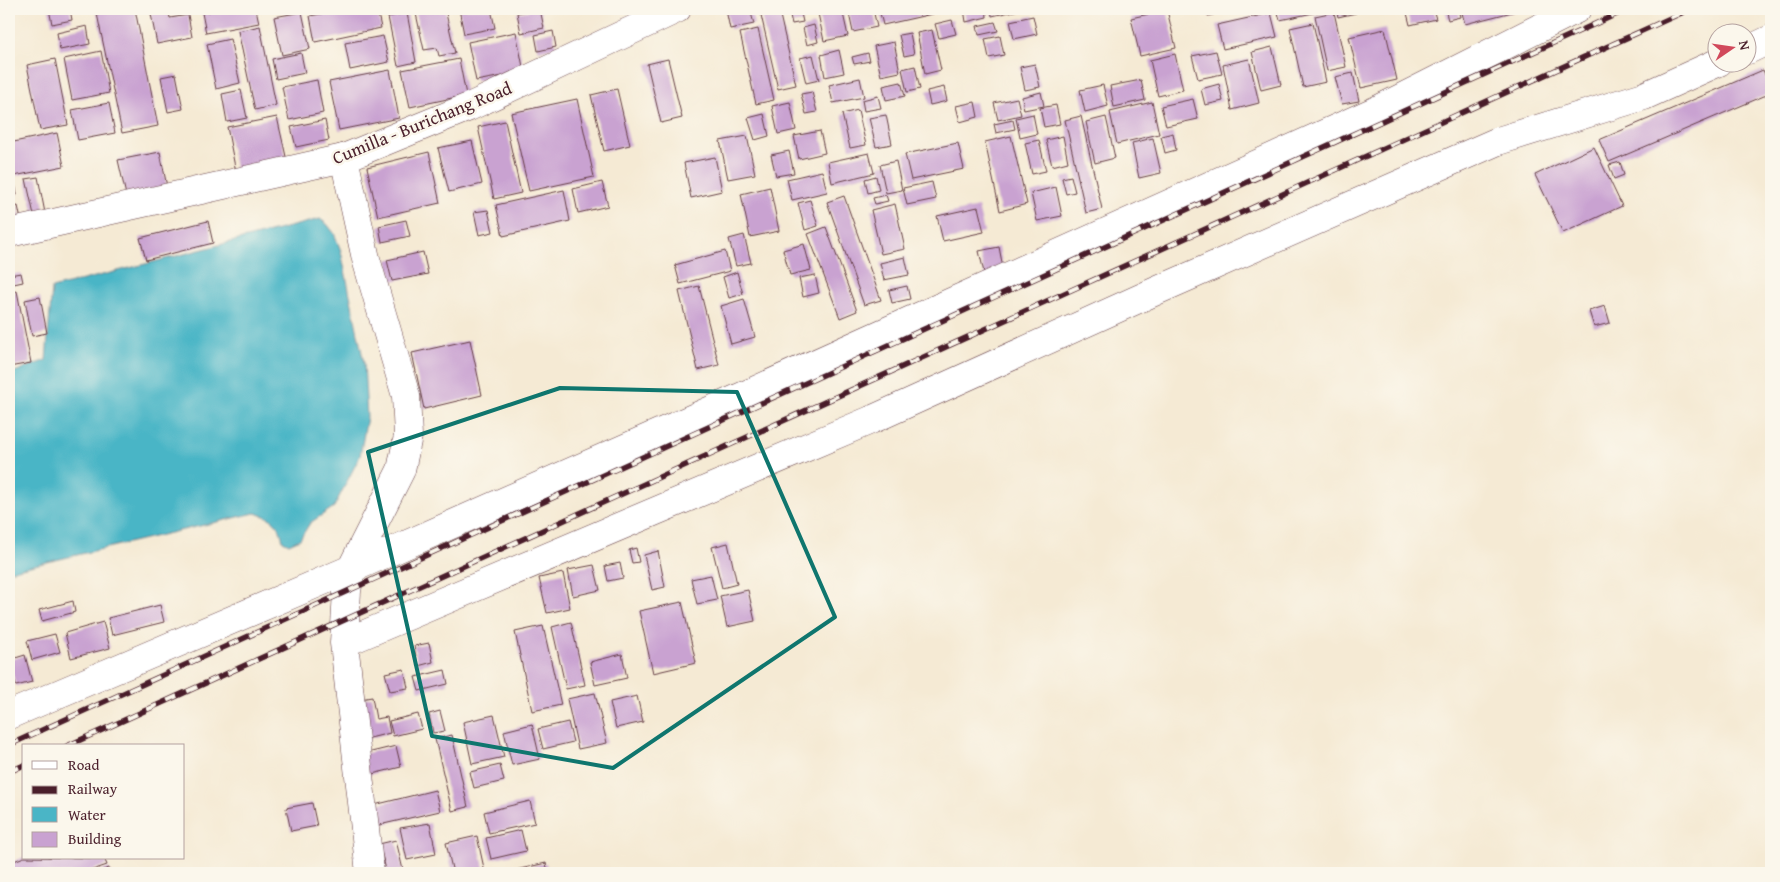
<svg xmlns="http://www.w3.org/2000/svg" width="1780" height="882" font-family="'Gentium Book Plus',serif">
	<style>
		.water { fill: #4ab5c6; stroke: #4a6a78 }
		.building { fill: #c9a2d1 }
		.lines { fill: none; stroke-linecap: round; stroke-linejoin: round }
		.street-casing { stroke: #643d44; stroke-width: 29 }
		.secondary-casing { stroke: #643d44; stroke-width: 29 }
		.street { stroke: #fff; stroke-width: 28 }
		.secondary { stroke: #fff; stroke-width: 28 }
		.rail-casing { stroke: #4a1f2b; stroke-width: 5.5 }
		.rail { stroke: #fbf7ec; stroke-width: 4; stroke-dasharray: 11; stroke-linecap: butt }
		.marked { fill: none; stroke: #0f766e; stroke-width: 4; stroke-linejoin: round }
		.labels { text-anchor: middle; stroke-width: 5; stroke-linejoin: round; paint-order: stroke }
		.street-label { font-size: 18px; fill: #4a1f2b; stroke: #fbf7ec }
	</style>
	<rect width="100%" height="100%" fill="#fbf7ec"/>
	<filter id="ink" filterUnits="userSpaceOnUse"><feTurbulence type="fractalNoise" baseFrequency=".02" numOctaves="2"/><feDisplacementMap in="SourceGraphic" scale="10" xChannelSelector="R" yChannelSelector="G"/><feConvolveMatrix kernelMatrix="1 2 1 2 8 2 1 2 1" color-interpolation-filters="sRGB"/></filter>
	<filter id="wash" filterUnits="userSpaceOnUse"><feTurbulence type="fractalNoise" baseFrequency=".0096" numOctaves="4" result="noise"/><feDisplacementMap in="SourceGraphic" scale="20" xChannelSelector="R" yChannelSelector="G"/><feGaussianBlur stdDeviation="1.12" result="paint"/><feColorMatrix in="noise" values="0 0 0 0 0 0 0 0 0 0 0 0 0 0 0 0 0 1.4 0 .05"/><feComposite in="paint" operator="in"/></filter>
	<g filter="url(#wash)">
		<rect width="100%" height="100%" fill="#f5ead4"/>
		<path class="water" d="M320,219L327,224L334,233L341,251L364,363L367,417L360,456L334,507L310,523L300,539L289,544L283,541C279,522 273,518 255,513L9,571V374L46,360L52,288Z"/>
		<g id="blocks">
			<path class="building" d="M49,9H70L72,20L52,24Z
				M96,9H135L158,126L122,133Z
				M150,9H168L170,18L188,15L192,37L157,44Z
				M225,9H256L259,23L206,33L202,13Z
				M346,9H377L381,28L315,42L310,16Z
				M415,9H445L455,53L439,56L437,48L424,50Z
				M459,9H491L495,28L464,34Z
				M535,9H540L544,28L521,33L517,13Z
				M732,9H750L754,24L730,29L726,10Z
				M800,9L803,22L792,24L789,11Z
				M817,9H842L848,36L824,41Z
				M848,9H873L877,27L853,32Z
				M879,9H950V10L883,25Z
				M964,9H986L987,17L966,22Z
				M991,9H1019V10L992,16Z
				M1206,9H1225V12L1208,16Z
				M1231,9H1245L1246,10L1232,13Z
				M1277,9H1327V10L1280,20Z
				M1336,9H1355L1356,13L1338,17Z
				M1406,9H1433L1436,19L1410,25Z
				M1445,9H1458L1460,17L1448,20Z
				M1461,9H1515L1516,11L1465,24Z
				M1167,10L1176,48L1140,56L1131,18Z
				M779,11L796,85L778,89L761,15Z
				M302,12L310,49L282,55L274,17Z
				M1334,12L1346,67L1327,71L1315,16Z
				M407,13L416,62L398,66L388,17Z
				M1271,13L1277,37L1223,49L1217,25Z
				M1033,16L1037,34L1014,39L1010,21Z
				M952,20L956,34L939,38L935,24Z
				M995,22L998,31L979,35L977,26Z
				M1313,23L1326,82L1303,87L1290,28Z
				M814,25L818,42L807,45L803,28Z
				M87,26L90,44L60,50L57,33Z
				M260,26L276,105L255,110L238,31Z
				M758,29L774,100L756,104L740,33Z
				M1385,29L1397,80L1361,88L1349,37Z
				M932,30L941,70L925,74L917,33Z
				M553,31L556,47L538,51L535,35Z
				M516,32L524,72L476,81L468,42Z
				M910,33L914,54L904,56L899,35Z
				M383,36L389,62L350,70L345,43Z
				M1000,36L1004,55L989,58L985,39Z
				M230,39L240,83L216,89L207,44Z
				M894,42L900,72L881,76L874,46Z
				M1272,47L1281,85L1261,90L1252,52Z
				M839,50L844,73L825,77L821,55Z
				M101,51L109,93L72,100L64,59Z
				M1216,51L1222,74L1198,79L1192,56Z
				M301,53L305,73L276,79L272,59Z
				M868,53L870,61L854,64L852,57Z
				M1175,54L1183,90L1158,96L1150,60Z
				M813,55L819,80L806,83L800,58Z
				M55,59L68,125L40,130L27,65Z
				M459,59L466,95L410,107L402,70Z
				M668,59L682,118L661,123L647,64Z
				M1249,59L1259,103L1232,110L1223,65Z
				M1035,64L1040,87L1025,90L1020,67Z
				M915,66L920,89L907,92L902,69Z
				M390,70L399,118L339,130L329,82Z
				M1763,70L1771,89V93L1609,162L1599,140Z
				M1353,73L1359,101L1342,104L1335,77Z
				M176,74L183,109L168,112L161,77Z
				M860,78L864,97L833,103L829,85Z
				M317,80L323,113L289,120L282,87Z
				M1141,80L1145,100L1114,107L1110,86Z
				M901,82L905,96L886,100L883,86Z
				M1219,84L1223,101L1205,105L1201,89Z
				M1103,85L1108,106L1085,112L1080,90Z
				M944,87L947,101L930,105L927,91Z
				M617,89L630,145L604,151L591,95Z
				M241,90L247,118L227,122L222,94Z
				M812,92L817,112L806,114L801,94Z
				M1041,92L1044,106L1024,110L1022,97Z
				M878,96L881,108L864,111L862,100Z
				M1017,98L1021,115L998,120L994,103Z
				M577,99L594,177L529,191L511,113Z
				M1193,99L1198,119L1166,126L1161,106Z
				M790,102L796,130L778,134L772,106Z
				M975,102L978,117L960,122L956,106Z
				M1152,102L1159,134L1117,144L1110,112Z
				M109,103L115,133L78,140L72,110Z
				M1056,105L1060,124L1044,127L1040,108Z
				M858,110L866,145L850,148L842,114Z
				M764,114L769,136L755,140L748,118Z
				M1033,114L1037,134L1020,138L1016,118Z
				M886,115L892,144L876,147L869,118Z
				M1081,116L1102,209L1086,213L1065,120Z
				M277,117L287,161L236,172L227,127Z
				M1106,117L1115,158L1095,163L1086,122Z
				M325,120L329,140L296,147L291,127Z
				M1013,120L1015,129L996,133L994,124Z
				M505,121L521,193L494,199L478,127Z
				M820,131L825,153L799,159L794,136Z
				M57,133L64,166L9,177V143Z
				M1173,133L1176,150L1165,153L1161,136Z
				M747,136L755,174L728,179L720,141Z
				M1011,136L1027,204L1000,211L985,142Z
				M1063,136L1068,162L1052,166L1046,140Z
				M1153,138L1161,173L1139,178L1132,143Z
				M1039,140L1046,171L1032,174L1025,143Z
				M472,141L482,184L449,192L438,148Z
				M958,143L964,169L911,180L905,154Z
				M1594,147L1622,206L1563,233L1535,175Z
				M789,151L794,173L776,176L771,155Z
				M160,152L167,187L126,195L118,160Z
				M429,152L440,203L378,217L367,167Z
				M869,153L874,173L832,183L828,162Z
				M715,157L722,191L691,198L684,163Z
				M896,161L902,190L886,193L880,165Z
				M1620,162L1624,175L1614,179L1609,165Z
				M822,171L827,192L792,200L787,179Z
				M876,176L879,190L868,193L865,179Z
				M1071,176L1075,192L1066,194L1062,178Z
				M38,177L45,213L34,215L26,179Z
				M602,182L608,206L578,213L573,189Z
				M932,182L936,199L907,205L903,188Z
				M15,183L17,195L9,197V184Z
				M770,187L779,231L750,237L741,194Z
				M1056,187L1062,216L1037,221L1031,193Z
				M564,190L570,221L503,236L496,205Z
				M886,195L888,201L875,204L873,198Z
				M844,196L881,300L864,305L827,202Z
				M810,200L818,226L805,230L798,203Z
				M895,204L905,249L881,254L871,210Z
				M18,206L21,220L9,222V208Z
				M978,207L984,232L943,241L937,216Z
				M488,210L493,232L479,235L474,212Z
				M406,220L410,236L382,242L379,226Z
				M208,221L213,243L146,260L140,238Z
				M826,227L857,311L840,318L808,234Z
				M744,235L751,263L736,266L729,239Z
				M804,244L811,270L790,275L783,250Z
				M999,247L1004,273L985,277L979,251Z
				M725,251L730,271L680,284L675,265Z
				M423,252L428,274L392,281L387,260Z
				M905,257L909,275L884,280L880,263Z
				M737,272L743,294L729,298L723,277Z
				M21,273L23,282L9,285V275Z
				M815,275L819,293L803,297L799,278Z
				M699,286L719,365L698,370L679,291Z
				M907,286L910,299L892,303L889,290Z
				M17,291L31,363L9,367V292Z
				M40,297L47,333L32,336L25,300Z
				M744,299L755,337L731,344L721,306Z
				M1605,306L1610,323L1594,327L1589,311Z
				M470,340L482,395L424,409L412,353Z
				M728,543L737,584L722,588L712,547Z
				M636,548L639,562L632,563L629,550Z
				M658,551L665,587L652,590L644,555Z
				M620,563L623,578L608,581L605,566Z
				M594,565L600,590L573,596L568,570Z
				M563,573L570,608L547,613L539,578Z
				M711,575L717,600L697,604L691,579Z
				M748,590L755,621L727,627L720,596Z
				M73,601L75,612L42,621L39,610Z
				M682,602L696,663L653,673L639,611Z
				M160,605L164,622L112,635L108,618Z
				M103,622L110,648L71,658L65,633Z
				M571,622L585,685L566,689L552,627Z
				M543,626L561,705L532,711L515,632Z
				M55,634L60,652L32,660L27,641Z
				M429,643L433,662L418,666L414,646Z
				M622,654L627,678L595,685L590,662Z
				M25,655L32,682L16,686L9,660Z
				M404,669L408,688L390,691L385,673Z
				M445,670L448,684L419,691L415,677Z
				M9,671L13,685L9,686Z
				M595,693L607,743L578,749L567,699Z
				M637,696L643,722L616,728L610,702Z
				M372,697L376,719L387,717L390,733L362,740L354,700Z
				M440,711L445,731L433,733L429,714Z
				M418,714L422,729L393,736L389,721Z
				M494,715L504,757L472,764L463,722Z
				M568,722L573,742L543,749L538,729Z
				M532,724L540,759L512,765L504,731Z
				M452,735L468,807L452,811L435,739Z
				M396,746L401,767L368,775L363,754Z
				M500,765L504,781L474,788L470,772Z
				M435,790L440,811L375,826L370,806Z
				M530,801L535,823L489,833L484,812Z
				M312,803L317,826L291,831L286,808Z
				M430,823L436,854L407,860L400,828Z
				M521,830L526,851L491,859L486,838Z
				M477,836L485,873H453L446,843Z
				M396,840L403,870L387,873L379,844Z
				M24,857L104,858L107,865L84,873H9V863Z
				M546,863L548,873H508L507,872Z
				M109,868L110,873H94Z"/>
		</g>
	</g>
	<g filter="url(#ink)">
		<use href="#blocks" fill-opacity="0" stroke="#643d44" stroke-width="1"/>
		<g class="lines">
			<defs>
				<path id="street" d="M1748,50L1771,39
					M344,158L366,259L406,396L408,436L401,470L351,569L347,591L344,643L370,873
					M344,643L871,420L1156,291L1498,141L1644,96L1719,62
					M9,715L351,569L736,399L1377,110L1577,9"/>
				<path id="secondary" d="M9,233L344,158L469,107L677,9"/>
			</defs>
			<use href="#street" class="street-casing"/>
			<use href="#secondary" class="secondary-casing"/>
			<use href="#street" class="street"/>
			<use href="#secondary" class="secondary"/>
			<defs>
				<path id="rail" d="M9,745L1628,9
					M67,746L1690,9
					M9,772L24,765"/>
			</defs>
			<use href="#rail" class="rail-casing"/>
			<use href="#rail" class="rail"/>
		</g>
	</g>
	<path class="marked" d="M560,388L737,392L835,617L613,768L432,736L368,452Z"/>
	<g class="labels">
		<g class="street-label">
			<text transform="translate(422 123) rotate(-22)" y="6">Cumilla - Burichang Road</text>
		</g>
	</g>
	<rect width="1780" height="882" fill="none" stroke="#fbf7ec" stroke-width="30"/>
	<rect x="22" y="744" width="162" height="115" fill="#fbf7ec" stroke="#b4a19f"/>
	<rect x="32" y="761" width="25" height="8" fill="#ffffff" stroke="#b4a19f"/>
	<text x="68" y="770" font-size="15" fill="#4a1f2b">Road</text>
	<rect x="32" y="786" width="25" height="8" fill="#4a1f2b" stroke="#b4a19f"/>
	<text x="68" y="794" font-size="15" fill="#4a1f2b">Railway</text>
	<rect x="32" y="807" width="25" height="15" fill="#4ab5c6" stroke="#b4a19f"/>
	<text x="68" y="820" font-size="15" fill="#4a1f2b">Water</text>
	<rect x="32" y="832" width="25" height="15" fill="#c9a2d1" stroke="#b4a19f"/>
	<text x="68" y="844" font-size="15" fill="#4a1f2b">Building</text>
	<g transform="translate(1732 48) rotate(77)"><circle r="24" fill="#fbf7ec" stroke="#b4a19f"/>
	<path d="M0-4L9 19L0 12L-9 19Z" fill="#d1495b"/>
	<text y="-8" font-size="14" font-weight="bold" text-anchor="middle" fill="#4a1f2b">N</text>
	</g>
</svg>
